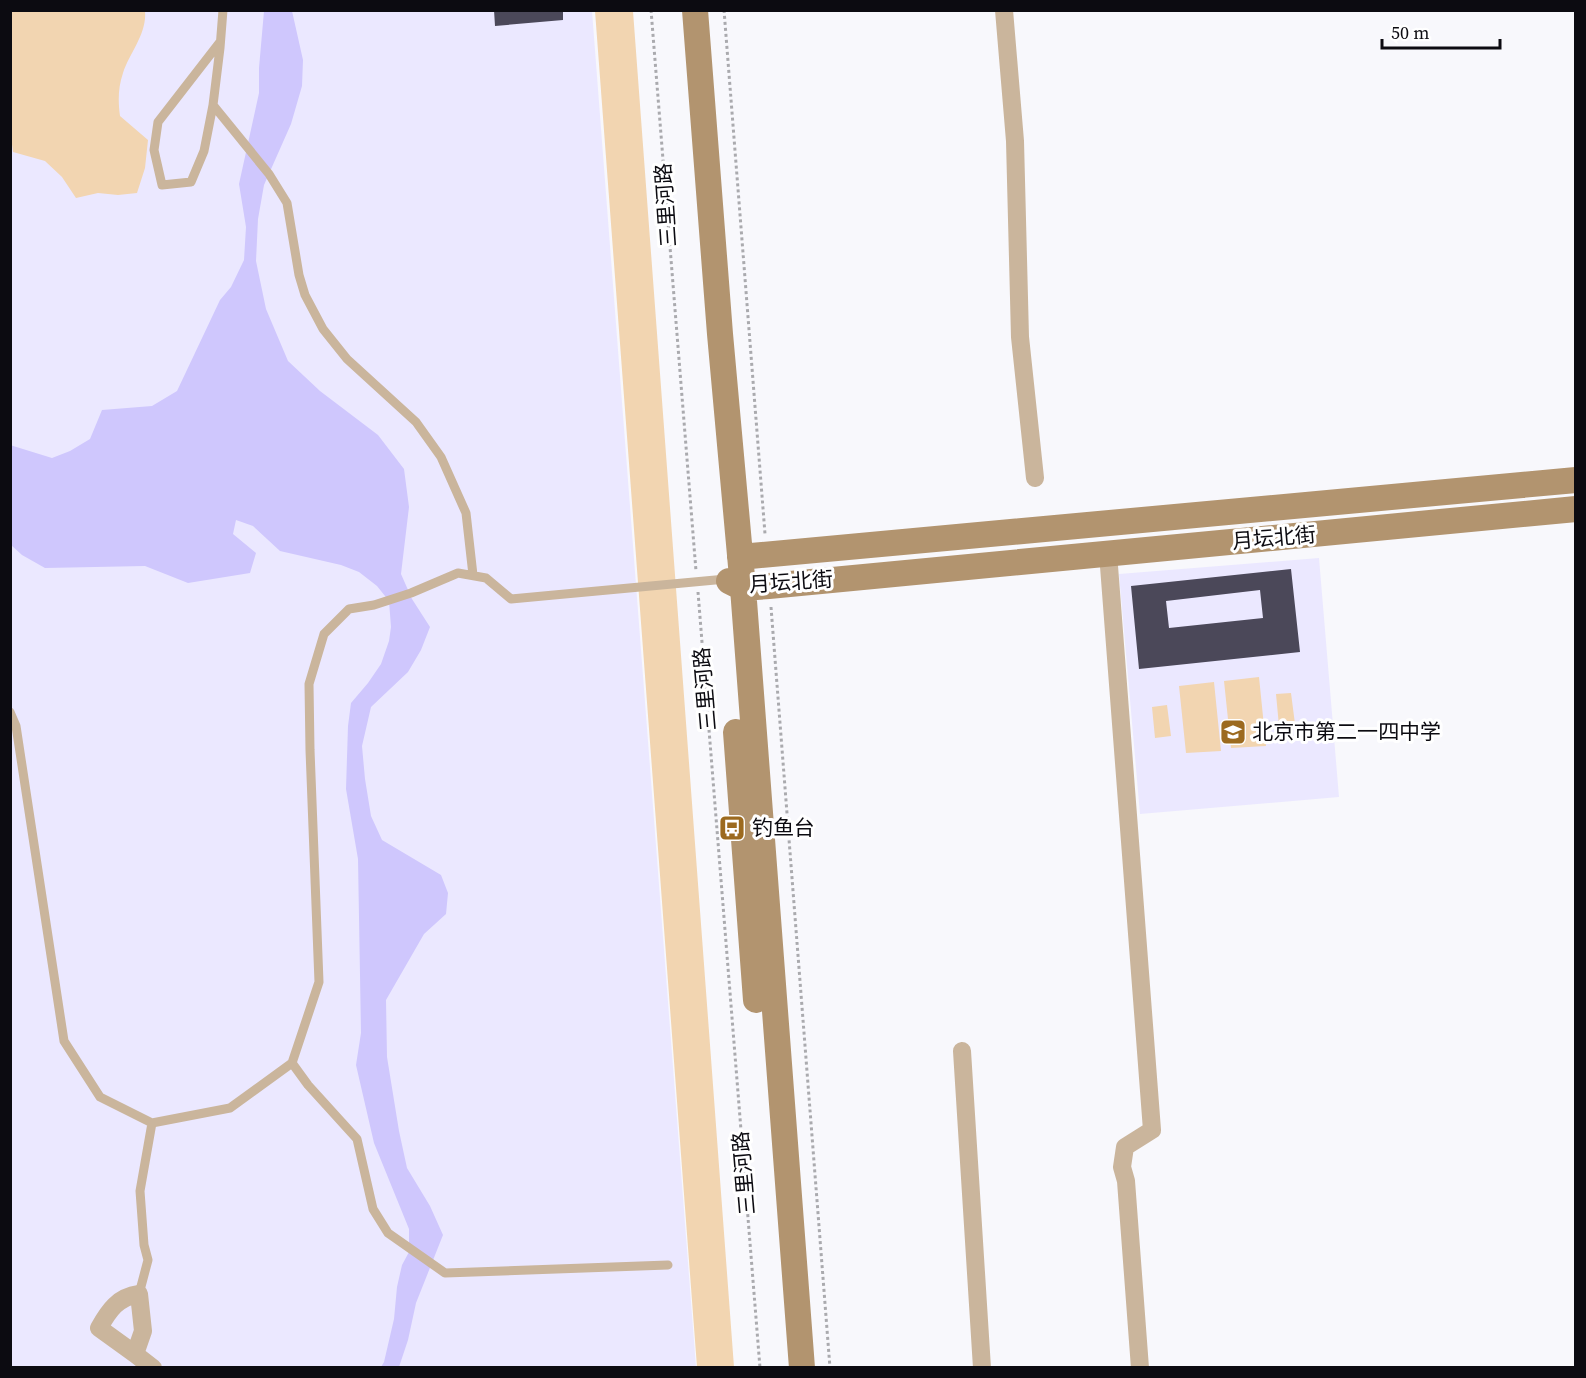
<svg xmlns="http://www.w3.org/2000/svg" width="1586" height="1378" font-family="'Source Serif 4','Noto Sans SC',serif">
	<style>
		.built { fill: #ebe8ff }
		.green { fill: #f2d5b1 }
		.water { fill: #cfc7fd }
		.building { fill: #4b4859; fill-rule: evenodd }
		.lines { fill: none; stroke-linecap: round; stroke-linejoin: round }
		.path { stroke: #aaaaae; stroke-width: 3; stroke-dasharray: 3 3; stroke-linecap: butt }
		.lane { stroke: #cab59c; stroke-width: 9 }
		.street { stroke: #cab59c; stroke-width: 18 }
		.secondary { stroke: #b2946f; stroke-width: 26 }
		.labels { text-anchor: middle; stroke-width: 6; stroke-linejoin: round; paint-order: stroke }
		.street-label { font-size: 21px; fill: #0c0b11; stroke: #fff }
		.poi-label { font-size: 21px; fill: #0c0b11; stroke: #fff; text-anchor: start }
	</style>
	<rect width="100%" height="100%" fill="#f8f8fc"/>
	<path class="built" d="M10,11H592L696,1367H11Z
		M1319,558L1339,797L1140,814L1119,574Z"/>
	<path class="green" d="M10,11H145C147,34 130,52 123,73C118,88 118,101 120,116L148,140L145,168L137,193L118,195L98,193L76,198L62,177L45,161L13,152L10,129Z
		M595,11H633L734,1367H697Z
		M1259,677L1266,746L1231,748L1224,681Z
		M1214,682L1221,751L1186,753L1179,686Z
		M1291,693L1295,724L1279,726L1276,694Z
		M1167,705L1171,736L1155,738L1152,707Z"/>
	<path class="water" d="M264,11H292L303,60L302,86L291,124L264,185L258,219L256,261L266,309L288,361L320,391L378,435L404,469L409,507L401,574L412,599L430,627L421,650L408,672L371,707L362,746L365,779L371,816L382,840L441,875L448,893L446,914L424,934L386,1000L387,1057L399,1131L407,1168L430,1206L443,1235L416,1303L408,1340L399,1367H381L384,1362L394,1319L397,1287L402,1265L409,1252V1229L374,1143L356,1065L361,1033L358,859L346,789L348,726L351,703L368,683L381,664L389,641L391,627L389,601L377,586L359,572L341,565L280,551L253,526L236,520L233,534L256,553L250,573L188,583L145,566L45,568L22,555L11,545L10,445L52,458L70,451L90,439L102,410L152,406L177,391L220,300L231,287L244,260L246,227L239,184L259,93V68Z"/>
	<path class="building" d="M494,10H563V20L495,26Z
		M1291,569L1300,652L1139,669L1131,586ZM1260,590L1263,618L1169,628L1166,601Z"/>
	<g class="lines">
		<path class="path" d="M651,10L696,571
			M724,10L765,534
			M698,592L760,1368
			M771,607L830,1368"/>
		<path class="lane" d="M220,42L158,122L154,150L162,185L191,182L204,151L213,105L220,48L223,10
			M213,105L269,174L287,203L299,275L305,295L323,329L347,359L416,422L441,457L466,513L473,575
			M10,712L16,726L64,1041L100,1097L152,1123L230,1108L292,1063L319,982L310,750L309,684L324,634L349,609L374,605L411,593L458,573L486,578L511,599L726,579
			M292,1063L308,1085L357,1139L373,1209L388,1233L445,1273L668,1265
			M139,1294L148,1260L144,1245L140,1191L152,1123"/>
		<path class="street" d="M1004,10L1015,141L1020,337L1035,478
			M1108,553L1152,1130L1125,1147L1122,1167L1126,1181L1140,1368
			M962,1051L982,1368
			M139,1294L143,1331L135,1354L99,1328C109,1310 118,1297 139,1294Z
			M135,1354L153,1368"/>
		<path class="secondary" d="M695,10L720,334L743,588L802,1368
			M740,557L1576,480
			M729,581L743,588L769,586L1576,509
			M736,732L756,1000"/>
	</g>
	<defs>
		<symbol id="school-square" viewBox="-11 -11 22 22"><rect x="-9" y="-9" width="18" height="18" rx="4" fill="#9c6a1f" stroke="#fff"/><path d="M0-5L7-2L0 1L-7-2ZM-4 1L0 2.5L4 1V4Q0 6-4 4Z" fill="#fff"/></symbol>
		<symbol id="bus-square" viewBox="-11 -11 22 22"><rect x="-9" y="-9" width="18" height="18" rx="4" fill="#9c6a1f" stroke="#fff"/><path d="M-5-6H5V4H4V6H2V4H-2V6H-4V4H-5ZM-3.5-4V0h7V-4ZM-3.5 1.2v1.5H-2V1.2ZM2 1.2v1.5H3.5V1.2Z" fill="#fff"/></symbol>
	</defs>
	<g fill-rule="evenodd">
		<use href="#school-square" x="1218" y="717" width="30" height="30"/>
		<use href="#bus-square" x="717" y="813" width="30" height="30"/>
	</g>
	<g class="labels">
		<g class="street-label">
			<text transform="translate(666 205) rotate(-94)" y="7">三里河路</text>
			<text transform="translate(1274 538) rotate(-5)" y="7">月坛北街</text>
			<text transform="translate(791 582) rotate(-4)" y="7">月坛北街</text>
			<text transform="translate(705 689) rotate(-95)" y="7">三里河路</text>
			<text transform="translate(744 1173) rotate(-95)" y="7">三里河路</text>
		</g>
		<g class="poi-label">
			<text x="1252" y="739">北京市第二一四中学</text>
			<text x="752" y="835">钓鱼台</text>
		</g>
	</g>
	<rect width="1586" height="1378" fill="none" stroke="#0c0b11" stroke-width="24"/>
	<path d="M1382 39v9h118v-9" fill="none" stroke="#0c0b11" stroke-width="3"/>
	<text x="1391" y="39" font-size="18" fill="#0c0b11" stroke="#ffffff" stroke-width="4.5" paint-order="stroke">50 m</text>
</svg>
